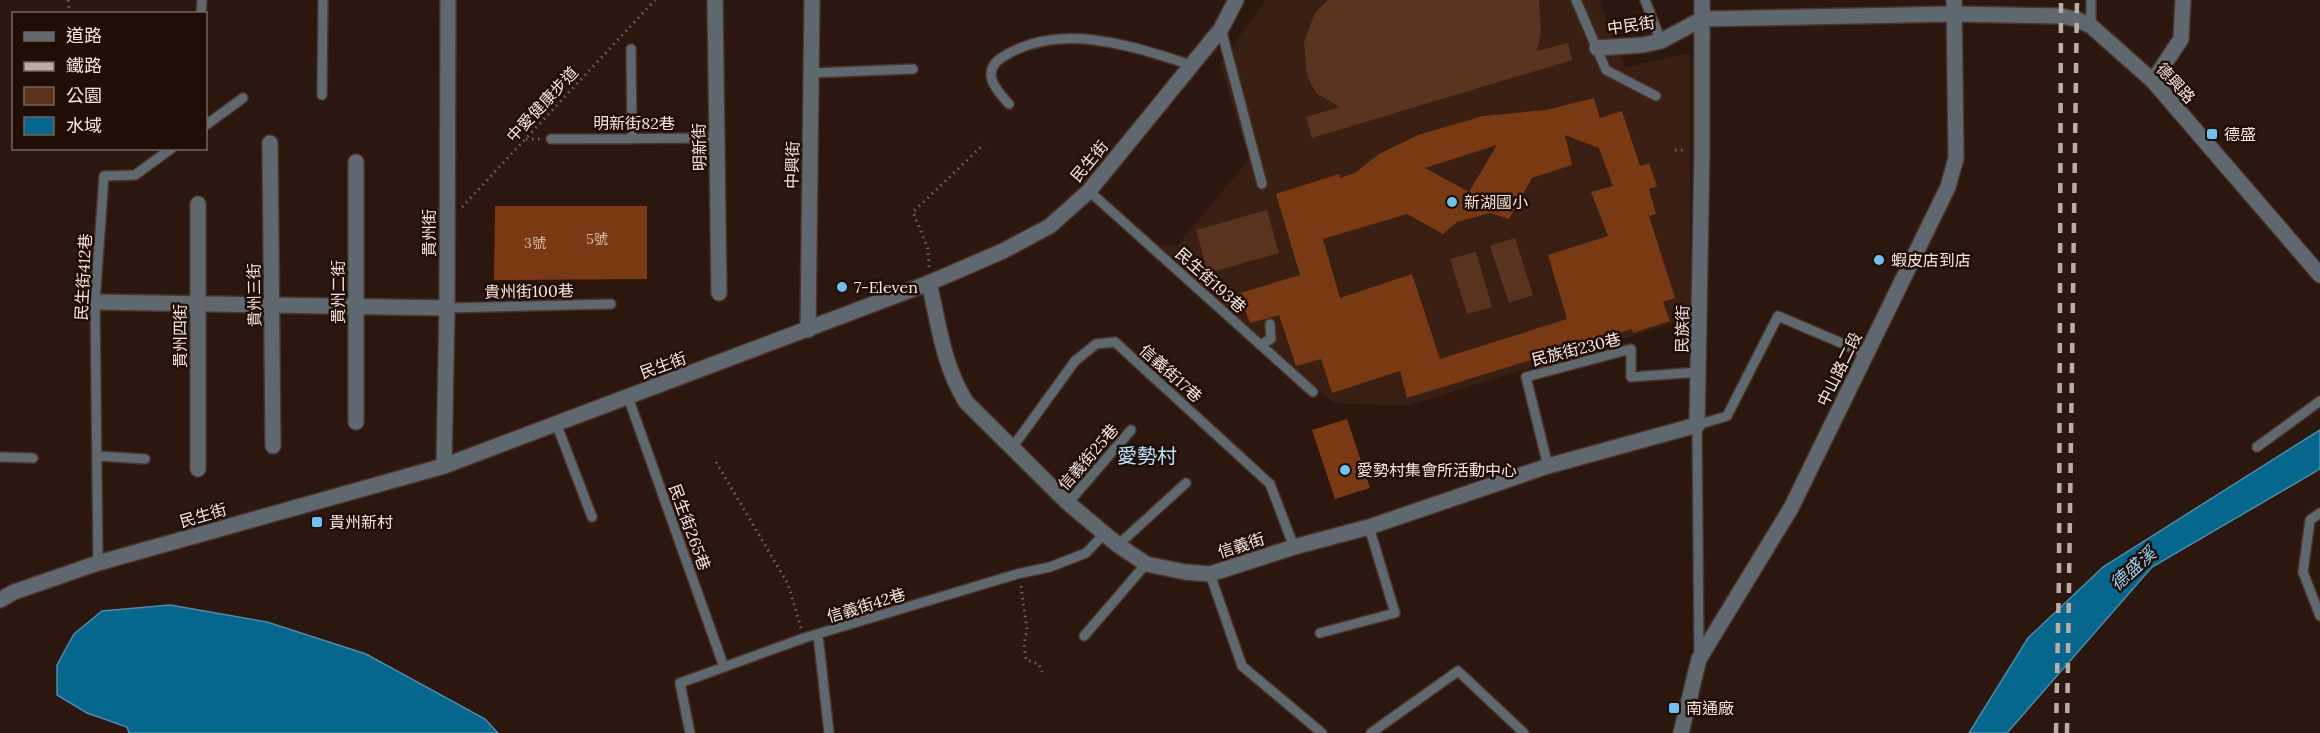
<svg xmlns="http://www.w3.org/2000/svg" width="2320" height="733" font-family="Lora,'Noto Sans TC',serif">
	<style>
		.built { fill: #381f12 }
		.green { fill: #5a331f }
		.water { fill: #05668e; stroke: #4d8ca6; stroke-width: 1.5 }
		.building { fill: #783913; fill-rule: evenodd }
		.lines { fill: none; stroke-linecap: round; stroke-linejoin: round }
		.service-casing { stroke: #47342b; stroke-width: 12 }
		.minor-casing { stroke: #47342b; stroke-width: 18 }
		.tertiary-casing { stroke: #47342b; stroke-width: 18 }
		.path { stroke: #74625a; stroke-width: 3; stroke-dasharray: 1.5 4.5; stroke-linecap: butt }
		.service { stroke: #5e686e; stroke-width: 9 }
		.minor { stroke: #5e686e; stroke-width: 15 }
		.tertiary { stroke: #5e686e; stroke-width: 15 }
		.rail { stroke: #bbaca4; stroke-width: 4.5; stroke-dasharray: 10 10; stroke-linecap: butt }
		.poi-dot { fill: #6dc2f3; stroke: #200e06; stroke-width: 2 }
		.labels { text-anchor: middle; stroke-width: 5; stroke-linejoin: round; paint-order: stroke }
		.number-label { font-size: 14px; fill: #d5bbac }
		.street-label { font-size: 16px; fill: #f4e6df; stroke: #200e06 }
		.poi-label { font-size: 16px; fill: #f4e6df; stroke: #200e06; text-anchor: start }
		.water-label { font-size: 18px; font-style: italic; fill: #99d4f8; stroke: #200e06 }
		.quarter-label { font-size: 20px; fill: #b6e3fe; stroke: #200e06 }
	</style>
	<rect width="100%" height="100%" fill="#2b170e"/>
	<path class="built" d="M1265,0H1599L1625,67L1690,53V318L1407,406L1334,403L1158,245L1177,246L1249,159L1220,64Z"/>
	<path class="green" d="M1328,0H1539L1541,31L1537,51L1568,43L1572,60L1312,138L1306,117L1340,107L1316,93L1307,76L1304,42L1315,13Z
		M1267,210L1279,253L1208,273L1196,230Z
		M1515,238L1533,295L1509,303L1490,246Z
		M1476,252L1492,307L1467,314L1450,259Z"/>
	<path class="water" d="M2320,430V469L2152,567L2007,733H1969L2028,638L2103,567Z
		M170,605L267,622L366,654L485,719L498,733H129L127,727L87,713L57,695V665L74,634L102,611Z"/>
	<path class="building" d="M1594,98L1600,118L1622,111L1640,166L1649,163L1657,186L1649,189L1656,214L1649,216L1675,298L1663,302L1670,321L1633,333L1632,329L1407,398L1400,371L1332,393L1321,359L1296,366L1279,315L1250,323L1244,307L1232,311L1231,309L1227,297L1300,275L1276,194L1339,174L1340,178L1355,173L1379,154L1418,135L1483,116L1546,110ZM1565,135L1599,148L1613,186L1591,192L1608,236L1548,255L1567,319L1440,359L1412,274L1340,298L1323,239L1407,214L1443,234L1457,222L1490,213L1509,219L1532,178L1572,165ZM1497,145L1469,192L1425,168Z
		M495,206H647V279L494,280Z
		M1347,419L1370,488L1335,499L1312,430Z"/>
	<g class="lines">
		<defs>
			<path id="service" d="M1576,0L1606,70L1656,96
				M1645,0L1661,41
				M201,14L202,0
				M2091,26V0
				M1221,29L1262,184
				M631,49L632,139
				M812,73L913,69
				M322,95L323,0
				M1009,104C997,91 980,73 1001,58C1059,20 1132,46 1191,65
				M206,125L243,98
				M551,139L717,138
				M1089,191L1313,392
				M447,308L611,304
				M1260,345L1271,339L1270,324
				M628,397L724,667
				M556,423L592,517
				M2257,447L2320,401
				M1012,448L1075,361L1096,344L1115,342L1270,484L1294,547
				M97,456L145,459
				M0,457L33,458
				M1548,466L1526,377L1631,349V377L1699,372
				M1068,503L1131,430
				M2320,513L2310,520L2303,572L2320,616
				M1118,545L1186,483
				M98,563L95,302L104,176L135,175L172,148
				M1210,574L1242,666L1322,733
				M1320,633L1395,613L1369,527
				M818,635L829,733
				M1084,636L1146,564
				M1699,656L1697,425L1727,416L1778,316L1867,354
				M690,733L680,683L804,638L1017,574L1050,567L1086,553L1104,534
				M1371,733L1458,671L1524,733"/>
			<path id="minor" d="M715,0L719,293
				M1597,48L1643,45L1661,41L1702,19L1954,14
				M2153,81L2181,39L2183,0
				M270,143L273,446
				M356,162V422
				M198,204V469
				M929,283C939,325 943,365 966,402L1068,503L1118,545L1146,564L1185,572L1210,574L1294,547L1369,527L1548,466L1697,425L1702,150V0
				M95,302L447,308
				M808,330L812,0
				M444,466L447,308L448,0"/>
			<path id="tertiary" d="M1954,14L2061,16L2076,19L2091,26L2153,81L2320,275
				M0,600L14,592L98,563L444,466L929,283L1003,251L1050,226L1089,191L1221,29L1236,0
				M1681,733L1699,659L1791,508L1948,187L1956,158L1954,0"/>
		</defs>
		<use href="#service" class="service-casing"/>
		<use href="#minor" class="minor-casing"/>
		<use href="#tertiary" class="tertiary-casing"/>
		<path class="path" d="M68,0L70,14
			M526,139H540
			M1675,150H1686
			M462,207L655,0
			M929,267L928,249L913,212L984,144
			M716,462L788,584L801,628
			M1021,586L1027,630L1024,644L1026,660L1039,664L1042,672"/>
		<use href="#service" class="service"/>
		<use href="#minor" class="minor"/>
		<use href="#tertiary" class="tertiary"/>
		<path class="rail" d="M2056,733L2059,574L2061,0
			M2067,733L2077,0"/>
	</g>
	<g class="poi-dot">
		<rect x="2206" y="128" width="12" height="12" rx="3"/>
		<circle cx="1452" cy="202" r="6"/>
		<circle cx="1879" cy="260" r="6"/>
		<circle cx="842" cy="287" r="6"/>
		<circle cx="1345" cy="470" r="6"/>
		<rect x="311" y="516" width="12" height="12" rx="3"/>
		<rect x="1668" y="702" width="12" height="12" rx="3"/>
	</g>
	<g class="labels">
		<g class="number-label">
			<text x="597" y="244">5號</text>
			<text x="535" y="248">3號</text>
		</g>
		<g class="street-label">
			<text transform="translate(1631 25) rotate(-8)" y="6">中民街</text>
			<text transform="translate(2176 83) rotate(47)" y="6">德興路</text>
			<text transform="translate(542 104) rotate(-47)" y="6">中愛健康步道</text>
			<text x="634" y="129">明新街82巷</text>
			<text transform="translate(699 147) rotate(-91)" y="6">明新街</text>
			<text transform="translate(1089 161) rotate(-50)" y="6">民生街</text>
			<text transform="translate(792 165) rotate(-89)" y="6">中興街</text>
			<text transform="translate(429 233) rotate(-90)" y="6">貴州街</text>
			<text transform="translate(83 277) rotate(-87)" y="6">民生街412巷</text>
			<text transform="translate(1211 280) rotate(42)" y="6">民生街193巷</text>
			<text transform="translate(529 291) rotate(-1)" y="6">貴州街100巷</text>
			<text transform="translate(338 292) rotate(-90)" y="6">貴州二街</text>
			<text transform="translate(254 295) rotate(-91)" y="6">貴州三街</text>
			<text transform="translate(1682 329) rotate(-89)" y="6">民族街</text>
			<text transform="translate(180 336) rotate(-90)" y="6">貴州四街</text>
			<text transform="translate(1576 349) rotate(-14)" y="6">民族街230巷</text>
			<text transform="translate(663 365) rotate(-20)" y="6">民生街</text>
			<text transform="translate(1839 369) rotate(-64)" y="6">中山路二段</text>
			<text transform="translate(1171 373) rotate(42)" y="6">信義街17巷</text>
			<text transform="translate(1088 457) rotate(-49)" y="6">信義街25巷</text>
			<text transform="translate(203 515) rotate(-16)" y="6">民生街</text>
			<text transform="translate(690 527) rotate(70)" y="6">民生街265巷</text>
			<text transform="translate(1241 545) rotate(-18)" y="6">信義街</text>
			<text transform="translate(866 605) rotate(-17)" y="6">信義街42巷</text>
		</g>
		<g class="poi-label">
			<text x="2224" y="140">德盛</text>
			<text x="1464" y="208">新湖國小</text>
			<text x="1891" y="266">蝦皮店到店</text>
			<text x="854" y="293">7-Eleven</text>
			<text x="1357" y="476">愛勢村集會所活動中心</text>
			<text x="329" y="528">貴州新村</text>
			<text x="1686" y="714">南通廠</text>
		</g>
		<g class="water-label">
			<text transform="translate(2133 569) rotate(-42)" y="6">德盛溪</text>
		</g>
		<g class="quarter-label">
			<text x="1147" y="463">愛勢村</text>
		</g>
	</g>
	<rect x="12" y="12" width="195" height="138" fill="#200e06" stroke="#75645d" stroke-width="1.5"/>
	<rect x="24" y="32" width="30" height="9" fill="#5e686e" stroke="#75645d" stroke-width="1.5"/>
	<text x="66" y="42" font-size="18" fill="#f4e6df">道路</text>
	<rect x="24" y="62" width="30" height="9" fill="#bbaca4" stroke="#75645d" stroke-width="1.5"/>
	<text x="66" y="72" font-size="18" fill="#f4e6df">鐵路</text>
	<rect x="24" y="87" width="30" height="18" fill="#5a331f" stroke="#75645d" stroke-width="1.5"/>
	<text x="66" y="102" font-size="18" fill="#f4e6df">公園</text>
	<rect x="24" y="117" width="30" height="18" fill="#05668e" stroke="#75645d" stroke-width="1.5"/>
	<text x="66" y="132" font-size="18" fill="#f4e6df">水域</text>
</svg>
